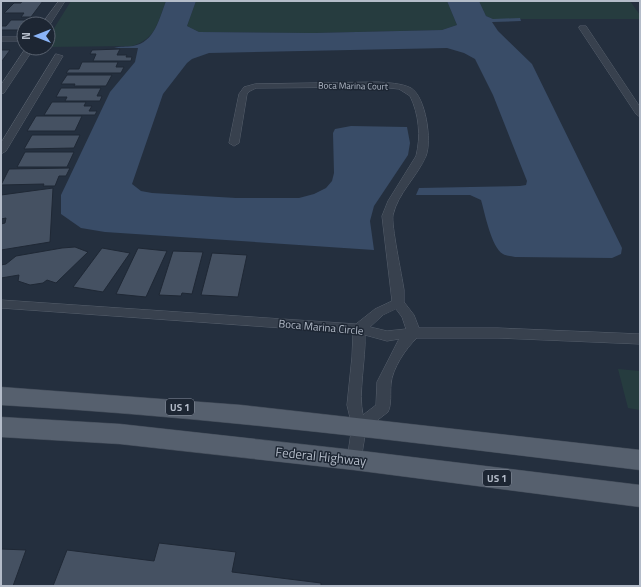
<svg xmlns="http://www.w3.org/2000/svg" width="641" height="587" font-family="'Titillium Web',sans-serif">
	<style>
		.green { fill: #263c3f }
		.water { fill: #394c67 }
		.building { fill: #455162; stroke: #1f2835 }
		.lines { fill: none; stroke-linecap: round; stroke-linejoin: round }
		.minor-casing { stroke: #565f6c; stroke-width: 1 }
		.primary-casing { stroke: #414a57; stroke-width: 1 }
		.minor { fill: #38414e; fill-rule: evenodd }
		.primary { fill: #56606e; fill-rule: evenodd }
		.labels { text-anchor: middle; stroke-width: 3; stroke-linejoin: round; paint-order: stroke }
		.far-street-label { font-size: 9px; fill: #b4bcc9; stroke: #1d2633 }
		.shield { fill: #1d2633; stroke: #878f9c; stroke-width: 1 }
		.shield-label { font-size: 10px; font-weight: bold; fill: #b4bcc9 }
		.street-label { font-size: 11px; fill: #b4bcc9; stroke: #1d2633 }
		.near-street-label { font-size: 13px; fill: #b4bcc9; stroke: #1d2633 }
	</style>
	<rect width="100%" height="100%" fill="#242f3e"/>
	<path class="green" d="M71,1H166C157,23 157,38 132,46L48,47V38Z
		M196,1H447L457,25L442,30L314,33L199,32L187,26Z
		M479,1H630L640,15V19H493L486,16Z
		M618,369L640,371V410L628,408Z"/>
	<path class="water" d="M166,1H196L187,26L199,32L314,33L442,30L457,25L447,1H479L486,16L493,19L520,18L521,21L492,22L498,31L532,64L622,248L621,254L612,258L515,257C511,256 506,256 503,254C491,247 485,213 481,200L470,195H416L419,188L520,186L526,185L527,181L493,95L475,59L464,53L447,48L209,53L192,59L187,63L163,94L132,184L141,191L152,193L236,198H299L314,194L326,188L332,181L334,173L333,133L335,129L351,126L407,127L410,143L408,155L374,206L370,221L374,250L105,232L81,228L61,214V195L110,92L135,62L138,48H114C120,46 126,47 133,46C155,42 159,19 166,1Z"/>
	<path class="building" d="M22,1H43L31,17H21L24,13H4L14,3H21Z
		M11,20H32L29,24H24V30H1V26H6Z
		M120,49L117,55H127L126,57H132L131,61H93L96,54H90L92,50Z
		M1,50H10L2,61H1Z
		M82,62H118L116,67H124L121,73H66L69,69H79Z
		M67,75H112L106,86H74L75,84H61Z
		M61,88H101L97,96H102L100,101H65L67,97H56Z
		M52,102H86L84,106H92L89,111H97L95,115H44Z
		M36,116H82L75,131H27Z
		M32,135H80L74,148L24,149Z
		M25,152H74L67,167H17Z
		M70,168L66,176H59L55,186H43L44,184L1,185L9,169Z
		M53,188L50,242L1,250V224L5,223L6,218L1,219V195Z
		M75,247L88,252L56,283L47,280L43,283L30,285L18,281L19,275L1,278V265L6,264L16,256L62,248Z
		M102,248L130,253L103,292L73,287Z
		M138,248L167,251L146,297L116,294Z
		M173,251L203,252L192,294L182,293L181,296L159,295Z
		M212,253L247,255L238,297L201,295Z
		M159,543L236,552L232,572L321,583V586H53L67,550L154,561Z
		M1,549L26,550L13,586H1Z"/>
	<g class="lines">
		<defs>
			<path id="minor" d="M59,1H65L49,26L42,24Z
				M580,26H586L640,107V117L636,114L579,28Z
				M1,37H24V41H1Z
				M26,48H34L4,93L1,94V85Z
				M56,54L63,56L6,151L1,154V143Z
				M378,82C388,83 401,83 411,88C426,97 432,141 426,156C417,177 398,193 393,215C391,224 402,276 404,290V302L414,315L419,328H498L640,334V344L498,338H417C406,348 392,369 391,384C390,393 392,404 388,412L366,429L361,460L359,465L354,467L349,465L347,460L352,426L347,405L352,357L353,333L1,308V300L356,324L375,309L392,301L382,216L388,201L416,156C421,137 419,114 410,96L399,89L378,87L256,88L250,91L247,94L239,143L234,146L229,143L239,94L244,87L255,84ZM396,309L402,317L406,329L387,331L370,327L383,315ZM365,335L387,341L399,339L377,382L376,405L363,415C358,393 366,359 365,335Z"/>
			<path id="primary" d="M1,387L241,405L640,450V470C427,444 215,417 1,405Z
				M1,417L120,424L354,450L640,485V507L354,470L120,444L1,437Z"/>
		</defs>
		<use href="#minor" class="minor-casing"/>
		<use href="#primary" class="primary-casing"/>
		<use href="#minor" class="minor"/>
		<use href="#primary" class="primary"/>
	</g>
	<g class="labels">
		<g class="far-street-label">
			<text transform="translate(353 86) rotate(1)" y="3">Boca Marina Court</text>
		</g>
		<g class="shield">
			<rect x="166" y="399" width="28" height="16" rx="3"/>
			<rect x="483" y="470" width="28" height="16" rx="3"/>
		</g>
		<g class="shield-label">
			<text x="180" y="411">US 1</text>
			<text x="497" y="482">US 1</text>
		</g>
		<g class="street-label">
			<text transform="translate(321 327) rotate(5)" y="4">Boca Marina Circle</text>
		</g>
		<g class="near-street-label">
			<text transform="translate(321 456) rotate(6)" y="5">Federal Highway</text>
		</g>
	</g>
	<rect width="641" height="587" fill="none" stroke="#b4bcc9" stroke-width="4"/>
	<g transform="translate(36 36) rotate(270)"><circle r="19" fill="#1d2633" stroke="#59626f"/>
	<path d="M0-3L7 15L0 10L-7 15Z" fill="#8ab4f8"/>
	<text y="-6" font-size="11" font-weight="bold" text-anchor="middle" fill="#b4bcc9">N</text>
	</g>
</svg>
